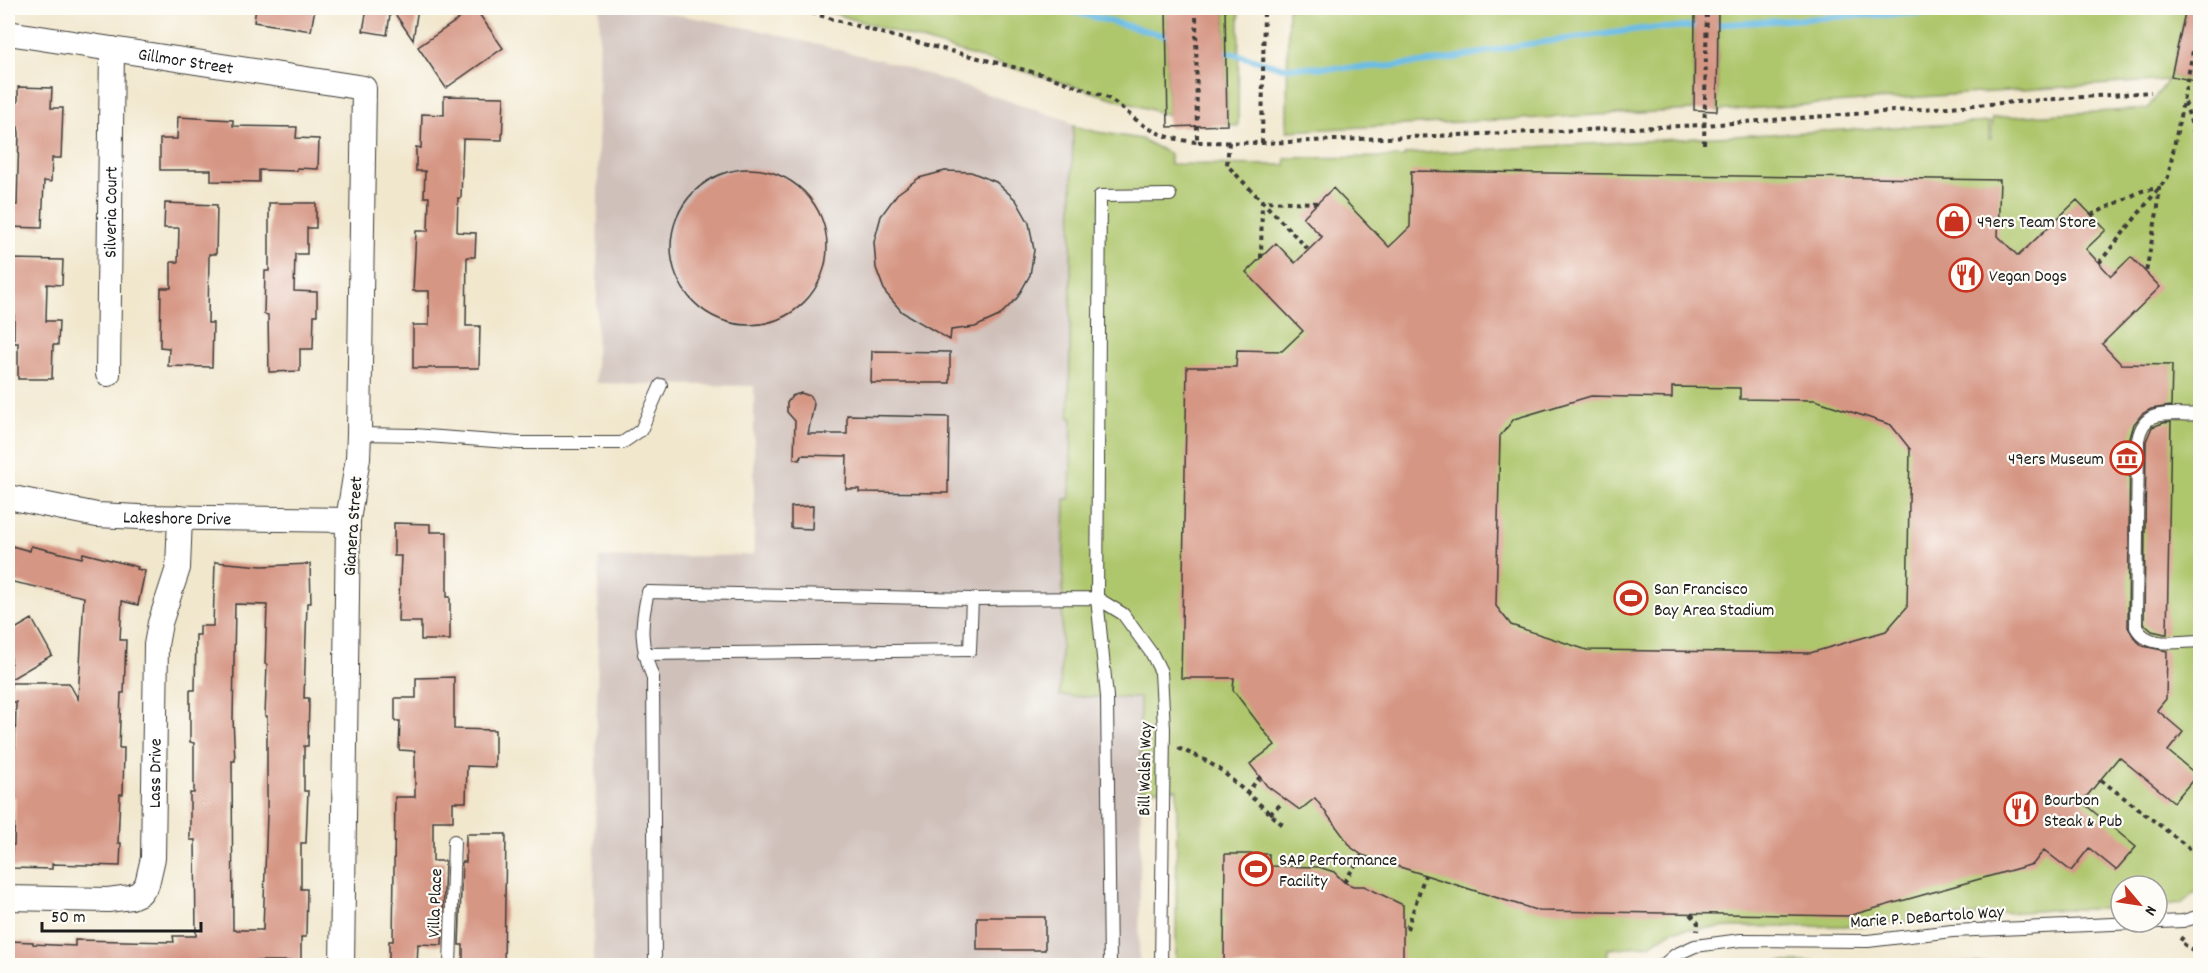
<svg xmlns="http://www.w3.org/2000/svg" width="2208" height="973" font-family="Dekko,sans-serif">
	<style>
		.industrial { fill: #cfc0ba }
		.green { fill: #aec66c; stroke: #657144; stroke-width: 1.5 }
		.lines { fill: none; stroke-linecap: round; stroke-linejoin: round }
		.stream { stroke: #6abce6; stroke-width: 6 }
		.building { fill: #d69684; fill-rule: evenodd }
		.service-casing { stroke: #3c3a37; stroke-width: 14 }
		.minor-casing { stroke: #3c3a37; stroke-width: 26 }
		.path { stroke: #3c3a37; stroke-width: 4; stroke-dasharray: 4.5 4.5; stroke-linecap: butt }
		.service { stroke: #fff; stroke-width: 12 }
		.minor { stroke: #fff; stroke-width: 24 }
		.labels { text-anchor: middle; stroke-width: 4.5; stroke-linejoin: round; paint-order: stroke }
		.street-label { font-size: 18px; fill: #1c1c1c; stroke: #fdfcf7 }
		.poi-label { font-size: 18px; fill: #1c1c1c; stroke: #fdfcf7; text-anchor: start }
	</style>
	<rect width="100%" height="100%" fill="#fdfcf7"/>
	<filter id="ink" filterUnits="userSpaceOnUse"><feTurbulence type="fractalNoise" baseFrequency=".0167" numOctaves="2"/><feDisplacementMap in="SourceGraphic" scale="12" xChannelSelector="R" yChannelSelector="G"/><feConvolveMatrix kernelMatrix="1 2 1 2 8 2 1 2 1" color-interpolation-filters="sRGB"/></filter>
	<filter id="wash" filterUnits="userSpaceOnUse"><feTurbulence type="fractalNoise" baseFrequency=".008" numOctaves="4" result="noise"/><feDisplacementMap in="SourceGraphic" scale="24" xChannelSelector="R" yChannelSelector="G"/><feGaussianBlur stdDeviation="1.35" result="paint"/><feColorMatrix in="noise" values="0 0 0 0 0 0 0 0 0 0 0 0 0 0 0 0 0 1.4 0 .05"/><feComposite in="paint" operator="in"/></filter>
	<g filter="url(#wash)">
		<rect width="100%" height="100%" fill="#f1e7cd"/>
		<path class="industrial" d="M600,8H641L754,29L892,63L1067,120L1073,126L1069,417L1072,418L1070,500L1065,499L1060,696L1140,698L1141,790L1139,965L593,966L599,558L754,555V386L596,383Z"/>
		<path class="green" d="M816,8H1166L1168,115Z
			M1225,8H1239L1238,126L1227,125Z
			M1288,8H1695L1694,110L1287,131Z
			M1718,8H2186L2171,76L2200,82V888L2181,904L2157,907V886H2121V909H2063L1952,917L1862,926L1733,927L1674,930L1649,945L1608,949L1607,965H1176L1177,789L1141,790L1140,698L1060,696L1065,499H1070L1072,418H1069L1073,126L1097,132L1141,139L1170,154V164L1285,165L1286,158L1404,157L1405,154L1989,122V139H1991L1992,118L2147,109L2168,80L1717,111Z
			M1739,962L2091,963L2094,965L1739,966Z"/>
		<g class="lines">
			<path class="stream" d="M1059,8L1174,38
				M1712,25L1851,16L2064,8
				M1219,50L1281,67L1347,68L1392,66L1438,61L1522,45L1641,29L1701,26"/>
		</g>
		<g id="blocks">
			<path class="building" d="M256,8H315L311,31L254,22Z
				M367,8H418L413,40L391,8L387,35L363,31Z
				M475,8L503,48L446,88L418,47Z
				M1166,8H1225L1227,125L1168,127Z
				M1695,8H1718L1717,111L1694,110Z
				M2186,8H2200V82L2171,76Z
				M18,87L52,88L51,108H63L61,158H52L51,182L44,181L42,228L8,227V205H17L19,133L18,127H8V102H18Z
				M444,96L504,97L502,140L463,139L461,198H458L457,232L476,233L475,257H467L466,326H480L479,368H413V325H429V291H413L416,231H428L429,197H424L425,171H416V147L421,148L422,114L444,115Z
				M178,117L233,120V126L297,127L296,138L319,139L318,169L297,168V171L259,170V182L211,181V170H160V139H177Z
				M671 247a78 78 0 1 1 156 0a78 78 0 1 1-156 0Z
				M945,171L971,172L996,182L1016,200L1029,223L1034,250L1030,275L1017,298L999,316L975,327L951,330L950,340L902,312L885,292L876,268L874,242L881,216L897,194L919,178Z
				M1411,171L2000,180L1998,236L2018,256L2077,200L2106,230L2086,249L2111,276L2131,257L2160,287L2102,344L2121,364L2172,365L2171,406L2151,409L2142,414L2134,424L2130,438L2128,627L2135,639L2143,646L2167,651L2166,699L2157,710L2183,732L2168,751L2197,775L2174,802L2119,757L2082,802L2136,847L2116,870L2089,848L2071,871L2044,850L2033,864L1848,916L1539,911L1362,855L1352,848L1315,798L1300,810L1267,786L1250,764L1275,745L1233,690L1234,678H1181L1187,367H1236L1237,350L1282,351L1303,331L1246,272L1276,243L1295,263L1322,237L1303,217L1333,188L1389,247L1410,227ZM1672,387L1740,388V399L1815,400L1891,425L1910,449L1907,607L1886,631L1810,653L1587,650L1511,625L1496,606L1500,436L1514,419L1591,396L1672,398Z
				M165,203L217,205L216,254H209L208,323H213L212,367L168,366L169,348L160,347L161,288H171V262H178L179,228H164Z
				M269,203H316V228H307V254H295L294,291L317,292V315H314L313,349H300V371L269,372L268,315L264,314L265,271H269Z
				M10,259L63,260L62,285L47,284L46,321H59L58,345H53L52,379H18V343H14V309H9Z
				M872,351L950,352V383H871Z
				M801,393L810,396L814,404L808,434H847V415L949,417L948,493L859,492V489H846L847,456L801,455L800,460L794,459L795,421L787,412V403L792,396Z
				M2171,422L2167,634H2165L2152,631L2144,624L2146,441L2152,427L2163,423Z
				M813,506L812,529L791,528V507Z
				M394,523L430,524V532H447V597H450V640H421V622H398L401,556H394Z
				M12,546L30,551L31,546L82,558L83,553L138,567L137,569L145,571L138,605L122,601L120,640H126L124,693H121L119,748H124L123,794H120L118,843H121L120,866L52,864V869L11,868L12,845H14L15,797H10V748H15L16,702H11V683H69L78,699L84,597L8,581V564Z
				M215,562L262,566L310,564L311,603H307L304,698H309L308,746H304V791H308L306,843H301V889H307L306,937H301V961H245V966H9L10,941L33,942V944L75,946V940L174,942L173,936H196L195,840H190V793H194V743L190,742V690H195L196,635H200V626H213ZM235,604L267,605L265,664H267L265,716H267V814L263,930H233L232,761H235L233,719Z
				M32,619L52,655L11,679V658L8,660V633Z
				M454,677V729L495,730V767L467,766L466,802H453V821H433V861H445L442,945L418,944L417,966H389V941H393L395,797H415V751L399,750L400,721H395V698H416V678Z
				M466,834H506L504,966H463V945H459L462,862H466Z
				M1225,854H1269V866L1319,867L1334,872L1344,882L1353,886H1364L1403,905V966H1224Z
				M977,917H1045V950H977Z"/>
		</g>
	</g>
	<g filter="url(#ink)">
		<use href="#blocks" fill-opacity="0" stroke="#3c3a37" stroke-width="1.5"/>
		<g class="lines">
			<defs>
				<path id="service" d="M2200,414C2174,417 2144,404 2138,440L2136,627C2148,650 2179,641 2200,641
					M359,434L414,435L519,443H622L641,430L661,385
					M1097,598L1123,614L1152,654L1161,672L1164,729L1161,966
					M644,654L970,650L972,599
					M450,966L454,841
					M655,966L653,678C640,645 640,626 648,592L972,599L1097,598
					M1110,966L1107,697L1097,598L1100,196L1170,195
					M1662,966L1675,955L1695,946L1741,940L1868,941L1952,931L2183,921L2200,916"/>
				<g id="minor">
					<path id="s1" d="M8,33L364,88L359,434L358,458L348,520L342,966"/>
					<path id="s2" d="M108,374L112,49"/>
					<path id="s3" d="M8,497L97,515L139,517L348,520"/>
					<path id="s4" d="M8,898L108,900L131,897L140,893L147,884L153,858L156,645L160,623L178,568L180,517"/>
				</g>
			</defs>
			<use href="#service" class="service-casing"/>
			<use href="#minor" class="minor-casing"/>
			<path class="path" d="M794,8L885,34L1044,75L1104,96C1117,103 1127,113 1139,122C1157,135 1175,140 1197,142
				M1196,8L1197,142L1262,143L1705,125L2151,92
				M2185,102L2195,136H2200
				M1229,142L1227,165L1309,250
				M1262,143L1264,8
				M1704,144L1707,8
				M2091,215L2142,191L2159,188L2158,207L2146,272
				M1261,258L1262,201L1318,203
				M2099,263L2168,177L2200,16
				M1178,748L1201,758L1221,770L1284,826
				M2101,780L2193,851
				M1246,794L1260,777
				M1270,814L1281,804
				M2199,834L2200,835
				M1344,882L1362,855
				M1691,914L1698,923L1697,931
				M1407,929L1425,875
				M2183,937L2180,941L2195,953L2196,966"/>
			<use href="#service" class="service"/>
			<use href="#minor" class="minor"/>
		</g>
	</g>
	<defs>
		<symbol id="shop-ring" viewBox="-11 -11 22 22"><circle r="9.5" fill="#fdfcf7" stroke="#c8321e" stroke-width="1.5"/><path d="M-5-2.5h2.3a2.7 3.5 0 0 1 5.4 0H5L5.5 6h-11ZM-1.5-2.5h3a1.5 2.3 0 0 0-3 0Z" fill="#c8321e"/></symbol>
		<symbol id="restaurant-ring" viewBox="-11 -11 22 22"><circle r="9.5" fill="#fdfcf7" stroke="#c8321e" stroke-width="1.5"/><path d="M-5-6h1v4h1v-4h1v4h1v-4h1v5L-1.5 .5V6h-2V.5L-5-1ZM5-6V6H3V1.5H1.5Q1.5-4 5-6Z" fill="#c8321e"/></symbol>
		<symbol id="museum-ring" viewBox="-11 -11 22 22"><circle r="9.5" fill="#fdfcf7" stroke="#c8321e" stroke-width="1.5"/><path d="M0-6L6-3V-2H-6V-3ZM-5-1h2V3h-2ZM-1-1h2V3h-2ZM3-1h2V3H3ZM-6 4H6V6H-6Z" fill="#c8321e"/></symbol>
		<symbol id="stadium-ring" viewBox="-11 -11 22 22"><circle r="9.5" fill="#fdfcf7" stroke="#c8321e" stroke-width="1.5"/><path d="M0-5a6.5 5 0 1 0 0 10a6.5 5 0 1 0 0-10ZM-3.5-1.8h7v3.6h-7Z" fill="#c8321e"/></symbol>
	</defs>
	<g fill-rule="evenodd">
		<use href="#shop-ring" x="1935" y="202" width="38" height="38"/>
		<use href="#restaurant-ring" x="1947" y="256" width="38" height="38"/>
		<use href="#museum-ring" x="2108" y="439" width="38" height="38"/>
		<use href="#stadium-ring" x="1612" y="579" width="38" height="38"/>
		<use href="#restaurant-ring" x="2002" y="790" width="38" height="38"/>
		<use href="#stadium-ring" x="1237" y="850" width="38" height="38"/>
	</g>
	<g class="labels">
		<g class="street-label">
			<text dy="6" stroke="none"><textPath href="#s1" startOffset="180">Gillmor Street</textPath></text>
			<text dy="6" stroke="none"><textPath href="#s2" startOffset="162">Silveria Court</textPath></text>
			<text dy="6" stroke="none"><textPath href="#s3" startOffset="171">Lakeshore Drive</textPath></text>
			<text transform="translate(352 526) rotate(-86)" y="6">Gianera Street</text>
			<text transform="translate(1144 769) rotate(-89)" y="6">Bill Walsh Way</text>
			<text dy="6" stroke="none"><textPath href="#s4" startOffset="256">Lass Drive</textPath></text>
			<text transform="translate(434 903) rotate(-88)" y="6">Villa Place</text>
			<text transform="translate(1927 916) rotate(-4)" y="6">Marie P. DeBartolo Way</text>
		</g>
		<g class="poi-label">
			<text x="1977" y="227">49ers Team Store</text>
			<text x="1989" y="281">Vegan Dogs</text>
			<text x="2104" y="464" text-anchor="end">49ers Museum</text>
			<text x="1654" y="594">San Francisco<tspan x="1654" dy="21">Bay Area Stadium</tspan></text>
			<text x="2044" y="805">Bourbon<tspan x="2044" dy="21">Steak &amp; Pub</tspan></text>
			<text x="1279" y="865">SAP Performance<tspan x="1279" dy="21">Facility</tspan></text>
		</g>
	</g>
	<rect width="2208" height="973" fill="none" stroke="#fdfcf7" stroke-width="30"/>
	<g transform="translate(2139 904) rotate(119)"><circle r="28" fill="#fdfcf7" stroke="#a3a29f" stroke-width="1.5"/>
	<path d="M0-4.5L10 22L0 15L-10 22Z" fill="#c8321e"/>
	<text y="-9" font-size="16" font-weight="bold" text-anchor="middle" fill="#1c1c1c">N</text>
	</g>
	<path d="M42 922v9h159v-9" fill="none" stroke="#1c1c1c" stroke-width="3"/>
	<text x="51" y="922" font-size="18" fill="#1c1c1c" stroke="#fdfcf7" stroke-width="4.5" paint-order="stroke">50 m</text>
</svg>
